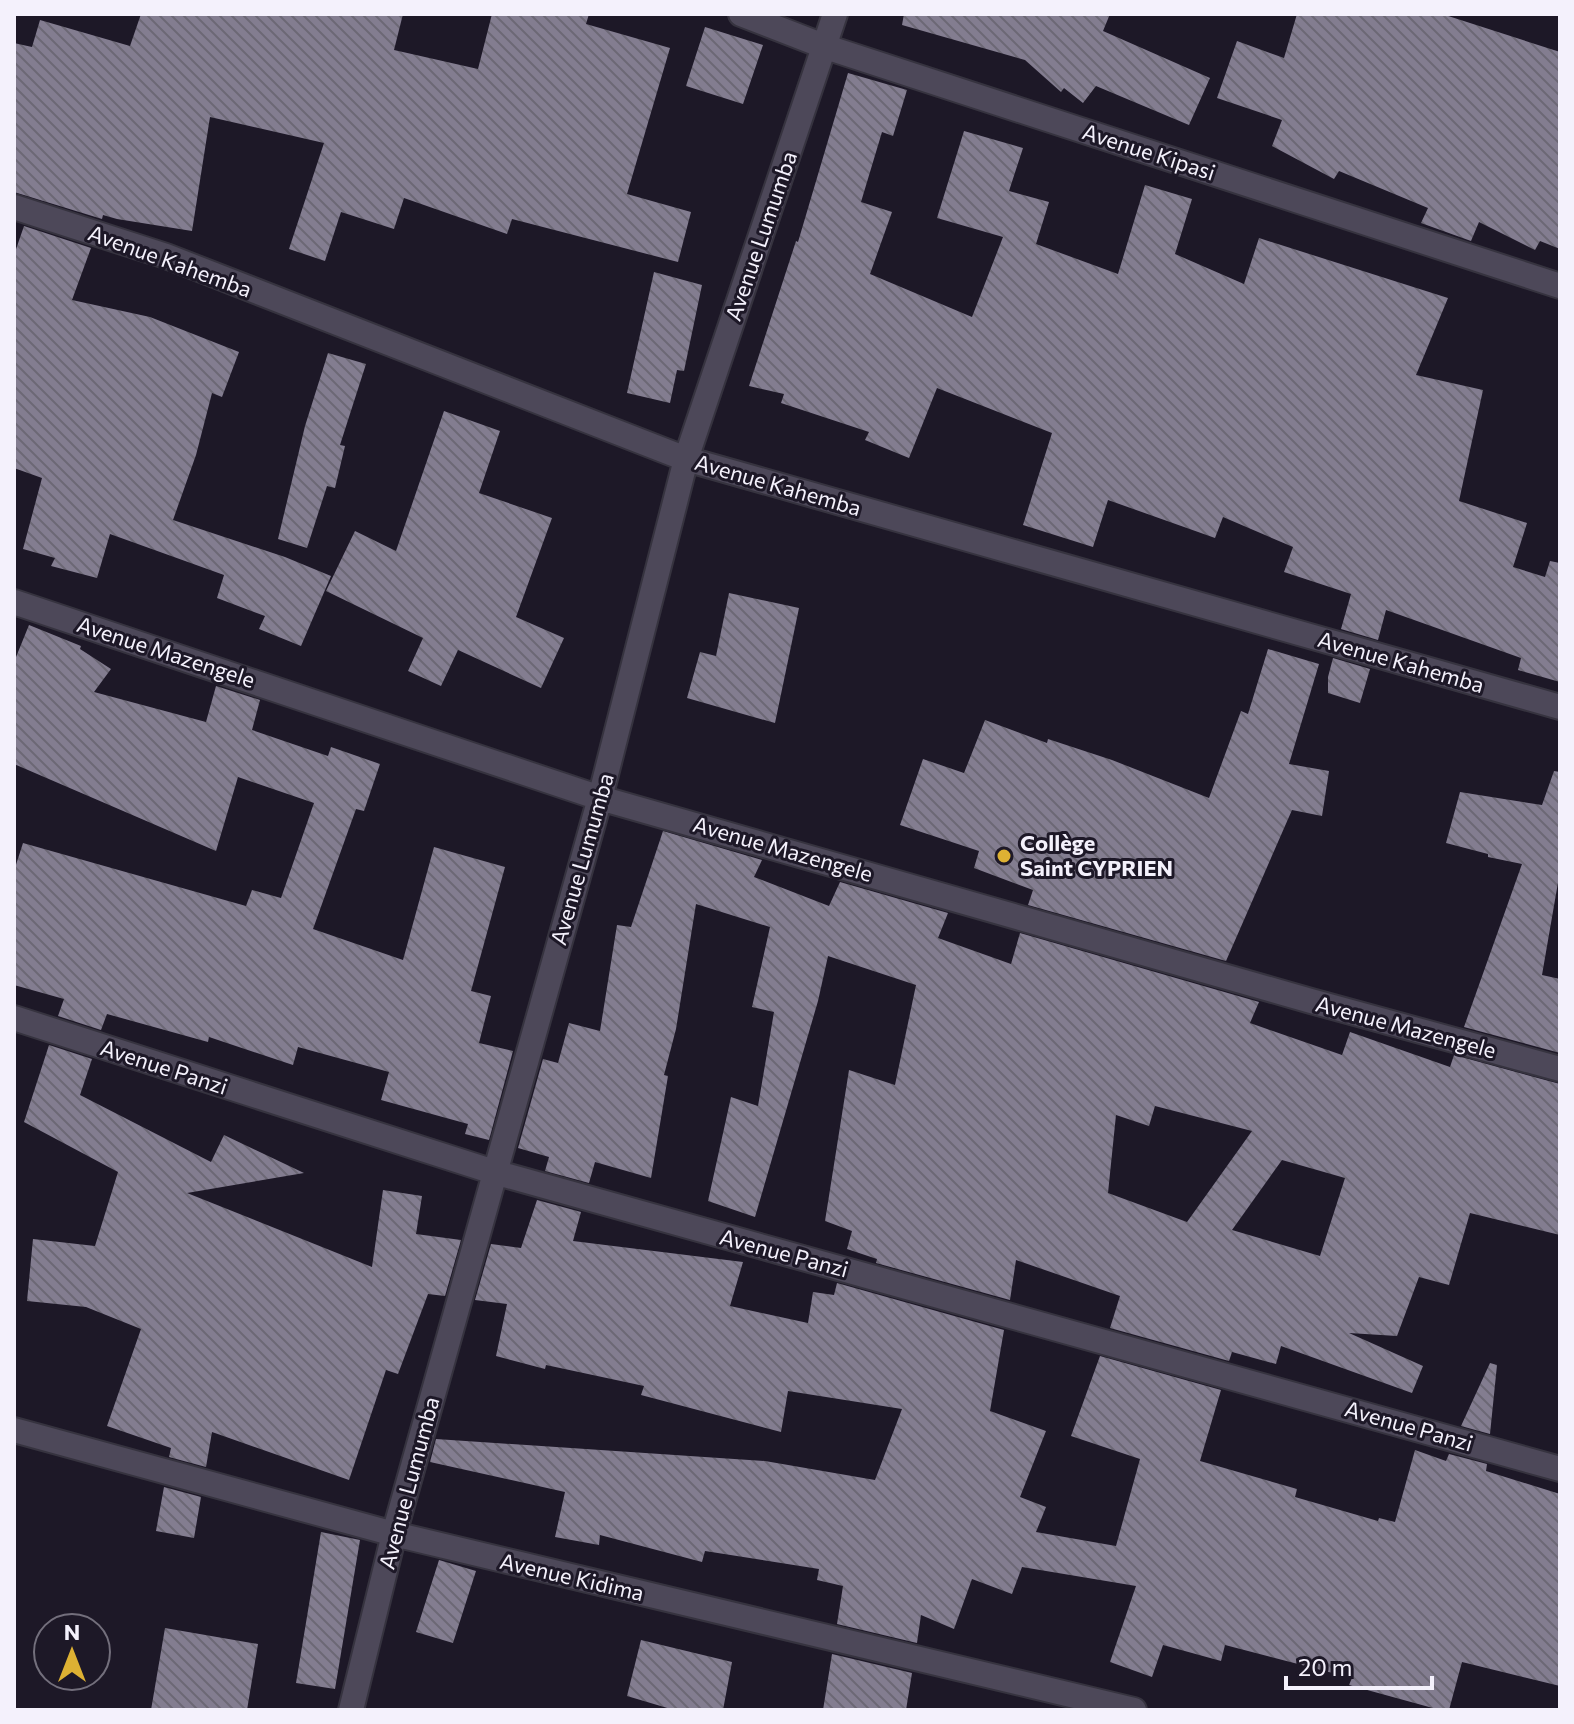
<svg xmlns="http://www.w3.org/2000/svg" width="1574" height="1724" font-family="Commissioner,sans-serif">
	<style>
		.building { fill: url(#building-back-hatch); fill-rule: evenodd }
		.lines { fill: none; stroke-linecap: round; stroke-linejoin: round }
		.minor-casing { stroke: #36333f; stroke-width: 28 }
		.minor { stroke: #4d4859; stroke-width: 24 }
		.poi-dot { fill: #ddb133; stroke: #1d1827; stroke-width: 3 }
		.labels { text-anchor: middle; stroke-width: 6; stroke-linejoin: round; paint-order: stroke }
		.street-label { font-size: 22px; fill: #f4f1fc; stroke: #1d1827 }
		.poi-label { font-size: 22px; font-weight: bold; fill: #f4f1fc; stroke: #1d1827; text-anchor: start }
	</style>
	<defs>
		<pattern id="building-back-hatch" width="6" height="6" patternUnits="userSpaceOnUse" patternTransform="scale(2)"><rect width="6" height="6" fill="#837d90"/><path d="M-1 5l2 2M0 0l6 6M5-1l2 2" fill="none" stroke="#6c6875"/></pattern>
	</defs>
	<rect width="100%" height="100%" fill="#1d1827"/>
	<path class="building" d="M141,14H403L394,50L478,69L492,14H589L586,24L670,48L627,194L691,212L678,262L512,219L507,234L404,198L394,229L341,212L325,261L289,249L324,143L210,117L192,231L117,219L103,215L102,219L14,192V43L32,47L40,20L130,46Z
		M904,14H1110L1103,31L1210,78L1189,125L1096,86L1083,103L1064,88L1061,92L1025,60L902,25Z
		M1297,14H1442L1560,52V249L1540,241L1535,250L1479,222L1471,241L1421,223L1428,208L1339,171L1334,179L1272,146L1282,120L1217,98L1237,41L1284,58Z
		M705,27L763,45L743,104L686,86Z
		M848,73L907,90L893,136L882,132L861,202L892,212L870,274L972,317L1003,237L937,218L964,131L1023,148L1009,191L1049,202L1036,244L1118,274L1145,185L1192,199L1175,254L1244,284L1259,238L1448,298L1416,375L1483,390L1459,501L1527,523L1513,567L1545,577L1550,561L1560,563V682L1518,670L1521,658L1386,610L1378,640L1341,629L1351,594L1284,572L1293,547L1223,517L1215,538L1108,500L1093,547L1023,525L1052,433L937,388L909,458L865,440L869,432L781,403L784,394L749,386L796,241L798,242Z
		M24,226L91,248L72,300L150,317L239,352L222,397L212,393L196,455L173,520L285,557L331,576L301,646L259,629L265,616L217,598L224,575L110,534L97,578L51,566L55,558L23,549L42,478L14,468V255Z
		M654,272L702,285L684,371L677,370L670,403L627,393Z
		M328,353L366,364L340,445L345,446L335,488L327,486L307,548L278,539L305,426Z
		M444,411L500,431L479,493L552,518L516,617L564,638L541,688L458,650L441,686L408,671L423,638L326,591L355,531L396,551Z
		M729,593L799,608L775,723L687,698L700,652L716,656Z
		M29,625L81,646L80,649L111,669L94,692L206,722L216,686L260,700L252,730L328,756L331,747L380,764L364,811L356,809L313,929L403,960L434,847L505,867L471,991L491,996L479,1043L513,1051L489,1140L465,1134L468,1124L381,1100L389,1072L298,1047L293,1065L209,1037L208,1042L107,1014L101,1030L58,1016L64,999L14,985V871L23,843L246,906L252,890L281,898L314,803L238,777L216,851L14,764V662Z
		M1268,649L1319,664L1289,764L1329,771L1322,816L1292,810L1226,961L1028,905L1033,890L974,868L979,851L900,825L923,759L964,773L985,720L1047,743L1048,739L1112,760L1209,798L1241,711L1248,714Z
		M1333,658L1370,669L1360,703L1328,693V677Z
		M1554,771L1560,772V871L1542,975L1560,979V1053L1464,1027L1522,864L1488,857V854L1446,843L1460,792L1542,805Z
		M663,831L762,860L754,877L829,906L840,882L948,913L938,938L1011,964L1020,933L1259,1002L1250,1023L1342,1055L1350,1032L1450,1067L1454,1055L1560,1084V1235L1470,1213L1449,1285L1419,1277L1397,1336L1349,1333L1423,1366L1412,1393L1281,1346L1276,1364L1232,1352L1229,1361L1110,1328L1120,1296L1016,1260L1010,1300L876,1263L877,1259L847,1249L852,1231L825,1221L849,1070L895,1085L916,985L828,956L818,1001L755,1217L708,1201L731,1097L758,1106L774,1012L752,1007L770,927L696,904L676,1029L664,1075L668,1076L651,1178L595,1162L589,1183L545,1171L549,1157L518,1148L543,1059L558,1063L569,1023L600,1031L617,925L631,927ZM1155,1106L1252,1131L1187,1222L1108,1193L1116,1115L1149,1126ZM1282,1160L1345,1178L1320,1256L1232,1230Z
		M49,1045L92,1059L80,1095L211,1162L224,1135L304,1173L187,1193L372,1267L383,1190L422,1196L416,1234L461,1240L445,1296L428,1294L398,1374L386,1370L349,1480L212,1432L206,1467L169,1457L171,1448L107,1426L141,1329L86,1307L27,1301L33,1239L95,1246L118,1172L24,1122Z
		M537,1200L581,1212L573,1241L743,1262L730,1306L808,1323L813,1292L834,1295L837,1283L1004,1330L990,1411L1046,1431L1020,1497L1046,1507L1036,1532L1116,1546L1140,1459L1071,1436L1100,1356L1221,1390L1200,1461L1297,1489L1295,1497L1378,1521L1379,1518L1395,1522L1415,1450L1446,1461L1449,1454L1487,1464L1486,1471L1560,1494V1686L1462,1662L1449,1710H1440L1349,1685L1352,1678L1225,1645L1221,1661L1163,1645L1152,1677L1110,1662L1136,1586L1022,1567L1012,1594L972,1579L954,1629L921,1615L917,1643L837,1624L843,1586L817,1580L819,1569L705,1551L702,1562L600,1535L599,1545L555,1537L565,1492L430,1462L436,1439L765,1461L875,1480L902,1409L788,1391L781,1432L641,1395L644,1386L546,1365L545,1369L496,1356L507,1304L475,1300L491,1244L521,1248Z
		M1490,1363L1497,1365L1490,1434L1461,1426Z
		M164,1487L201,1497L194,1538L156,1531Z
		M321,1532L360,1540L335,1689L296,1683Z
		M439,1560L476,1571L453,1643L416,1632Z
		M165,1628L258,1644L247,1710H151Z
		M641,1640L732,1662L723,1710H674L627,1696Z
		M832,1654L912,1673L906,1710H823Z"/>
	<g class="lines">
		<defs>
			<path id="minor" d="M741,14L826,47L1560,286
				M14,207L166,256L686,459L1560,707
				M14,602L600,798L1311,1001L1560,1069
				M14,1018L494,1172L1560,1469
				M14,1430L394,1534L1134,1710
				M351,1710L394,1534L600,798L686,459L835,14"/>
		</defs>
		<use href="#minor" class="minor-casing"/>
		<use href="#minor" class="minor"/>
	</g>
	<circle class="poi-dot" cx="1004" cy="856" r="8"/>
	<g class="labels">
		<g class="street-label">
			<text transform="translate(1149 152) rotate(18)" y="8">Avenue Kipasi</text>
			<text transform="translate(761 236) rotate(-71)" y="8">Avenue Lumumba</text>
			<text transform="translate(170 261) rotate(20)" y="8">Avenue Kahemba</text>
			<text transform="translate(778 485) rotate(16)" y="8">Avenue Kahemba</text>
			<text transform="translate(166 652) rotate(18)" y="8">Avenue Mazengele</text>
			<text transform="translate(1401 662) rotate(16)" y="8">Avenue Kahemba</text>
			<text transform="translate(783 849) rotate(16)" y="8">Avenue Mazengele</text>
			<text transform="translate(582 859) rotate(-74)" y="8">Avenue Lumumba</text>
			<text transform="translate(1406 1027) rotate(15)" y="8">Avenue Mazengele</text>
			<text transform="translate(164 1067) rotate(18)" y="8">Avenue Panzi</text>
			<text transform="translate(784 1253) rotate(15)" y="8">Avenue Panzi</text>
			<text transform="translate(1409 1426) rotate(16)" y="8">Avenue Panzi</text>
			<text transform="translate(409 1483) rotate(-75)" y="8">Avenue Lumumba</text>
			<text transform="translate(572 1577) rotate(13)" y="8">Avenue Kidima</text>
		</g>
		<g class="poi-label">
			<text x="1020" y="851">Collège<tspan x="1020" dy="25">Saint CYPRIEN</tspan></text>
		</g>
	</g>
	<rect width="1574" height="1724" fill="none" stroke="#f4f1fc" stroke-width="32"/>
	<g transform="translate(72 1652)"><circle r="38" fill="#1d1827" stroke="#736f7c" stroke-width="2"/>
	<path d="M0-6L14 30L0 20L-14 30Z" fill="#ddb133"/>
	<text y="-12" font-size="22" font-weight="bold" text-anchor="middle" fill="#f4f1fc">N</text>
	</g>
	<path d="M1286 1676v12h146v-12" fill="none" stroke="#f4f1fc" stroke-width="4"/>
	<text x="1298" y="1676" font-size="24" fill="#f4f1fc" stroke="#1d1827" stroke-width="6" paint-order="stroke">20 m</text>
</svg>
